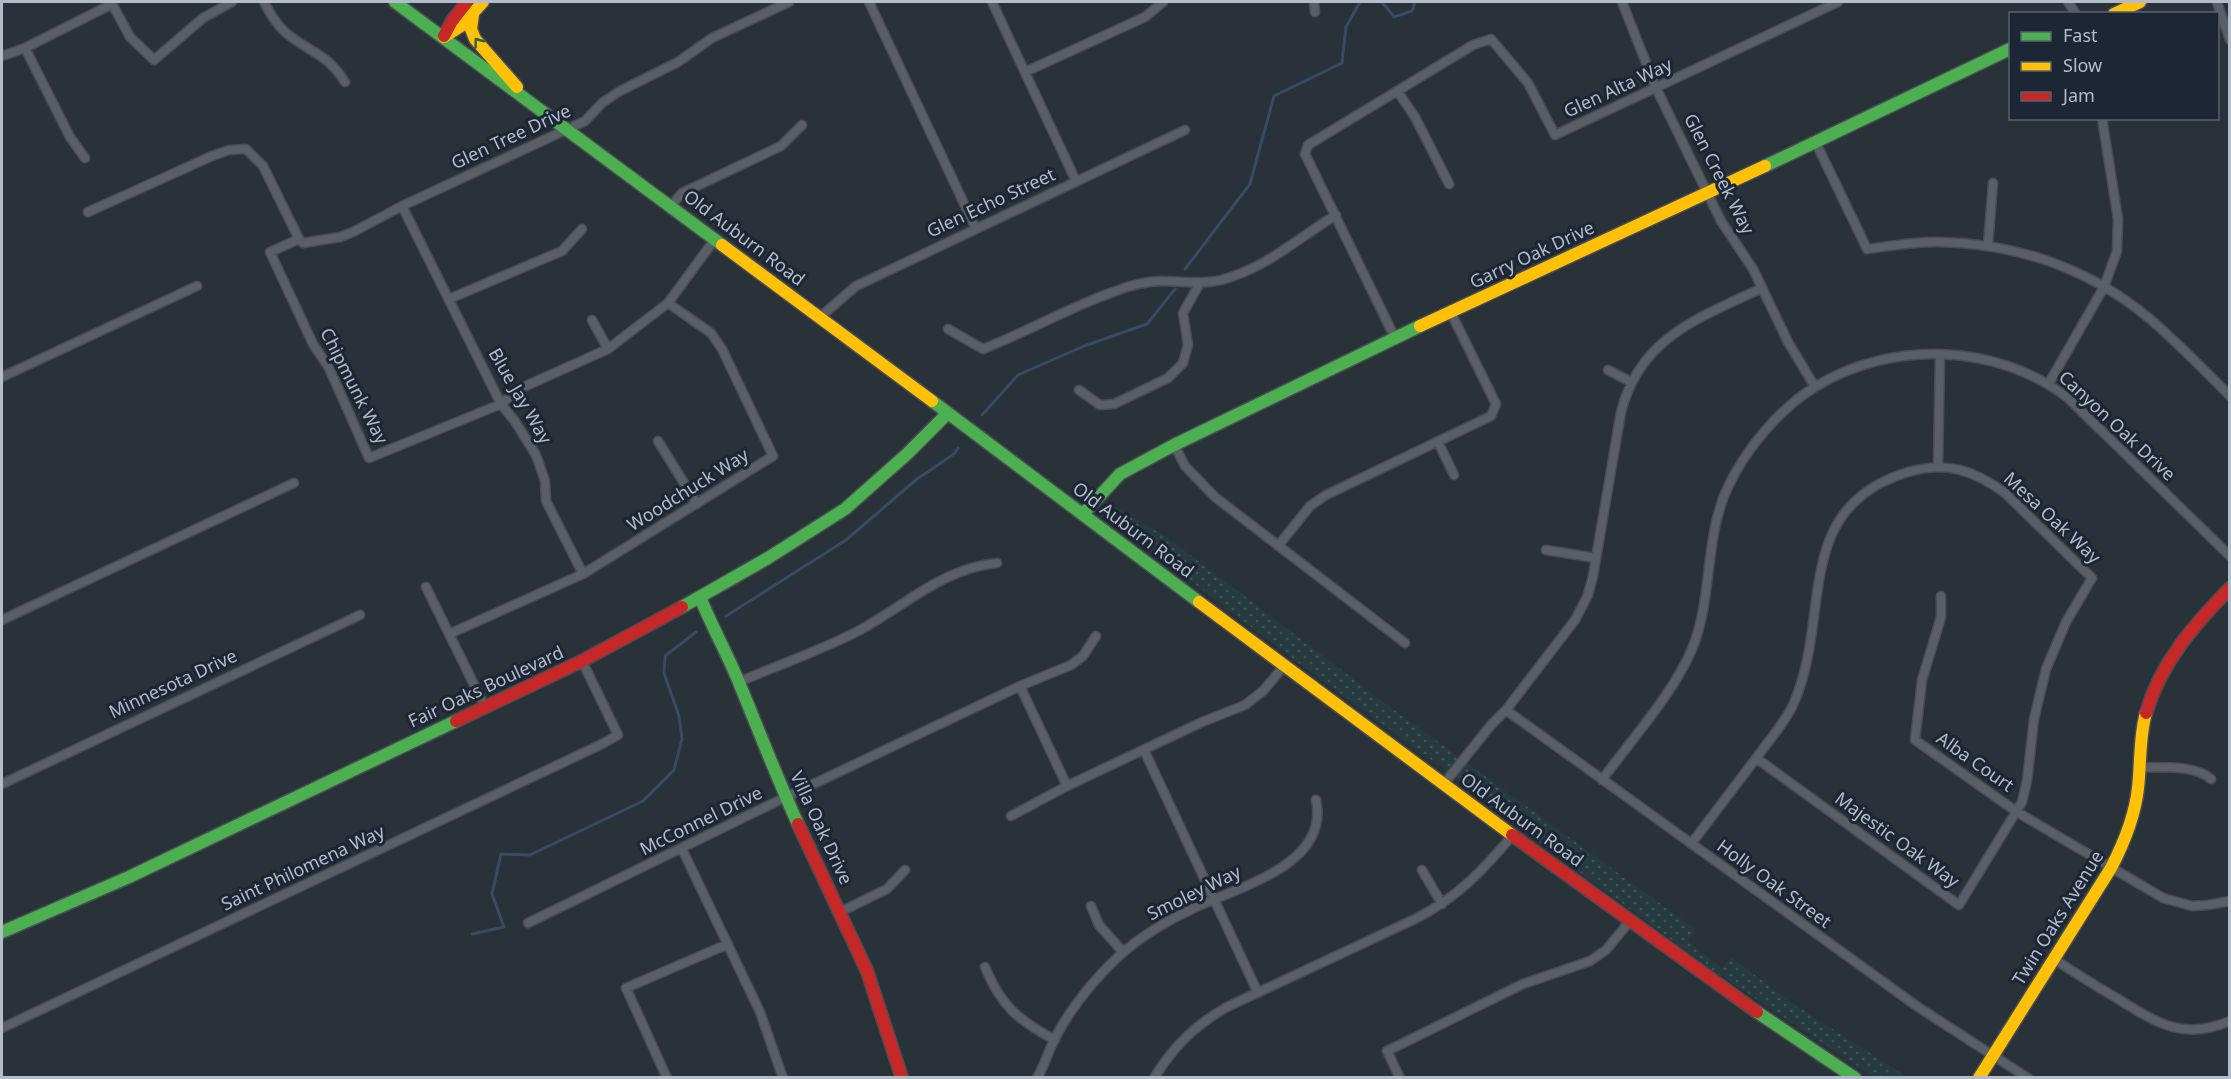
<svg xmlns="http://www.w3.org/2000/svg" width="2231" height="1079" font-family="'Noto Sans',sans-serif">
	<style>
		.park { fill: url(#park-dots) }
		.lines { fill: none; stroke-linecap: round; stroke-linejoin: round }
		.stream { stroke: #364b65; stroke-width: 3 }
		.street-casing { stroke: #484d53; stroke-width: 11 }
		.fast-casing { stroke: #484d53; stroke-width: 15 }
		.slow-casing { stroke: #484d53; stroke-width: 15 }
		.jam-casing { stroke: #484d53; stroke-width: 15 }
		.street { stroke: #5a5e66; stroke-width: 8 }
		.fast { stroke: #4caf50; stroke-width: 12 }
		.slow { stroke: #ffc107; stroke-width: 12 }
		.jam { stroke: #c62828; stroke-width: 12 }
		.oneway { stroke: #2f5d3f }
		.labels { text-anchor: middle; stroke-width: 6; stroke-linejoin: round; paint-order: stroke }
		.street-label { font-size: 18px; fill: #b3bcca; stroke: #1c2634 }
	</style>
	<defs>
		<pattern id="park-dots" width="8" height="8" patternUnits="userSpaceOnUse" patternTransform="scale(1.5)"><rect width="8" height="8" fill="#263b3f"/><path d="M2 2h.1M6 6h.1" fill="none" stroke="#435559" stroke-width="1.8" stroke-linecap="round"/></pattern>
	</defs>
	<rect width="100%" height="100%" fill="#293139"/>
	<path class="park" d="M1108,503L1168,538L1386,704L1695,929L1688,941L1722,968L1731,957L1789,1001L1907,1077H1874L1715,972L1509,820L1440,766L1289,656L1201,589L1107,513Z"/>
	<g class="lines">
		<path class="stream" d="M1382,2L1394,17L1412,11L1415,2
			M1185,269L1250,184L1274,96L1342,63L1346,27L1360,2
			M982,415L1018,375L1084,346L1147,324L1175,289
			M726,616L846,540L917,479L954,454L958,448
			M472,934L504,927L492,894L501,854L530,855L643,801L674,770L682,739L679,716L664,673L665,656L696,632"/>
		<defs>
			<path id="street" d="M111,2L130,37L154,60L203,18L232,2
				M264,2C270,13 276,24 286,33C309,52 328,54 345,82
				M869,2L976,229
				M992,2L1076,181
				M1314,2L1315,12
				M1622,2L1656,88L1721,221L1753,269L1788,342L1815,387
				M2068,2L2076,14
				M2217,2L2230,40
				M25,48L70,137L85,158
				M2,56L25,48L112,4
				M1025,72L1145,17L1163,2
				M1398,92L1415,117L1449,184
				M1816,143L1867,249C1891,246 1916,241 1940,242C2018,244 2090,269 2150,319C2178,343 2204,370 2230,396
				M402,206L501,404L514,420L536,455L545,481L546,501L583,574
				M671,206L682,193L781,146L802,125
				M88,212L212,156L229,150L246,149L263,166L299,239
				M299,239L270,252L313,344L329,368L369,458L501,404L519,389L608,349L668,303L715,239
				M299,239L303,243L340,237L353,232L402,206L585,121L603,102L620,91L678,62L712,38L789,2
				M1988,245L1993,183
				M449,299L562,251L582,229
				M819,318L856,286L1185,130
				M592,320L608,349
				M948,329L983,349C1027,332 1068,308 1113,292C1128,286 1145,281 1162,281C1181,281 1201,285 1221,280C1265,269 1298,238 1336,215
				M1396,340L1305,154L1308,145L1473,45L1491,39L1528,83L1555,135L1838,2
				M1608,370L1631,382
				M2,377L197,286
				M2049,383L2104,287L2117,251L2118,219L2102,118
				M1079,390L1100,405L1114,404L1168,378L1183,363L1188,345L1183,313L1200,283
				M658,441L697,504
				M1438,442L1454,475
				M1174,445L1185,466L1215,497L1405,643
				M1938,466L1940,355
				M1278,546L1310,506L1326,495L1491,416L1496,404L1451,313
				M1546,550L1596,558
				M426,587L485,707
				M1941,596V617L1922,680L1915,740L2017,812L2163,898L2192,906L2208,905L2230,901
				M2,620L294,483
				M449,634L583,574L773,456L722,349L711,333L668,303
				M739,682C778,665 825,649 862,629C907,604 944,568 997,563
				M1020,686L1067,786
				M1506,710L1918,1007L2028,1078
				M1144,750L1258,993
				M2139,767C2161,768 2194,764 2211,779
				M1602,780C1631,740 1673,694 1692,649C1713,598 1704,540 1727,489C1744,451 1779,409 1815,387C1891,340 1997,343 2068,398L2230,556
				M2,784L360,615
				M1443,785L1491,725L1506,710L1575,620L1588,595L1593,576L1621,412C1640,337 1699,318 1762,288
				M1011,816L1067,786L1202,722L1245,705L1263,691L1284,666
				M1691,844C1713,815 1735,786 1757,757C1769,740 1784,724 1793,705C1833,616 1790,508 1908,472C1946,461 1974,470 2005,493L2092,578L2066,622L2046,669L2034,719L2027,781L2022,802L1959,905L1756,758
				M682,849L760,1012L783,1078
				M1422,870L1442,904
				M1091,906L1099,925L1123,952
				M840,912L887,889L905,870
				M528,923L786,797L1020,686L1071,665L1083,656L1096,636
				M2054,959C2075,973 2096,986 2118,999C2157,1023 2183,1041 2230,1021
				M985,967C1001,1006 1018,1020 1055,1040
				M2,1028L600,745L618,735L582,661
				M667,1078L626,988L728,944
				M1037,1078C1044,1066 1048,1053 1054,1040C1071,1007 1094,979 1121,954C1143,935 1168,920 1194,908C1238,887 1330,865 1316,800
				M1154,1078C1173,1047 1195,1025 1227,1007L1415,919C1457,898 1482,871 1512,836
				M1400,1078L1387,1051L1523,984L1590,961L1606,950L1630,921"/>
			<path id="fast" d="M395,2L722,245
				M1765,166L2010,49
				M932,401L1199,602
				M1083,514L1120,474L1174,445L1420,326
				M700,597C712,627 728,655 740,685C759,731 777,778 798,824
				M682,607L768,558L845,509L907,454L948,413
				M2,932L129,877L456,721
				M1757,1012L1855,1078"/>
			<path id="slow" d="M2114,14L2140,2
				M473,15L471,29L475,39L517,87
				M444,37L461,26L483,2
				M722,245L932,401
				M1420,326L1765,166
				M1199,602L1512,835
				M1979,1078L2111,868C2124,843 2135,816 2138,788C2141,763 2139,737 2146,713"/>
			<path id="jam" d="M444,36L452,21L467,2
				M2146,713C2161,662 2194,625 2230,588
				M456,721L582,661L682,607
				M798,824L867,971L902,1078
				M1512,835L1757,1012"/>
		</defs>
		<use href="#street" class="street-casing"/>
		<use href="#fast" class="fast-casing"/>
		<use href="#slow" class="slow-casing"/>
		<use href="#jam" class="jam-casing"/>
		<use href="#street" class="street"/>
		<use href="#fast" class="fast"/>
		<use href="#slow" class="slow"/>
		<use href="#jam" class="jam"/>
	</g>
	<defs><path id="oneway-chevron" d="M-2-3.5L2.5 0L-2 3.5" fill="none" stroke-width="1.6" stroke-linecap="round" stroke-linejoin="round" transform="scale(1.5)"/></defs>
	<use class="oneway" href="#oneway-chevron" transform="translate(478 42) rotate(-127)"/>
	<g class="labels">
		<g class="street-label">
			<text transform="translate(1618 88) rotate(-25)" y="6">Glen Alta Way</text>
			<text transform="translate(511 137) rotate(-25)" y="6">Glen Tree Drive</text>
			<text transform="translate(1719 174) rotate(63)" y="6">Glen Creek Way</text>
			<text transform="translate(991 203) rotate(-25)" y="6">Glen Echo Street</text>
			<text transform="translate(744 238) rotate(37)" y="6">Old Auburn Road</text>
			<text transform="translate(1532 255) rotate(-25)" y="6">Garry Oak Drive</text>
			<text transform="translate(354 386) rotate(63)" y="6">Chipmunk Way</text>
			<text transform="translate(520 396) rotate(60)" y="6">Blue Jay Way</text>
			<text transform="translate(2117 426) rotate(43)" y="6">Canyon Oak Drive</text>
			<text transform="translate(688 490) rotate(-32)" y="6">Woodchuck Way</text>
			<text transform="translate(2052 518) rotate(43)" y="6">Mesa Oak Way</text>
			<text transform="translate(1133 530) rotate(37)" y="6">Old Auburn Road</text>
			<text transform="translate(173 684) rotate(-25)" y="6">Minnesota Drive</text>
			<text transform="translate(486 687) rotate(-25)" y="6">Fair Oaks Boulevard</text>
			<text transform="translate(1975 762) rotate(35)" y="6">Alba Court</text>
			<text transform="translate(1522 820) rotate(36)" y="6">Old Auburn Road</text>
			<text transform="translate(701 821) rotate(-26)" y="6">McConnel Drive</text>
			<text transform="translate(821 828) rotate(65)" y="6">Villa Oak Drive</text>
			<text transform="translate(1897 840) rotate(36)" y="6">Majestic Oak Way</text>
			<text transform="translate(303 868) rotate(-25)" y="6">Saint Philomena Way</text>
			<text transform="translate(1774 884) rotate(36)" y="6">Holly Oak Street</text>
			<text transform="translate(1194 893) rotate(-26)" y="6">Smoley Way</text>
			<text transform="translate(2058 918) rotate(-58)" y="6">Twin Oaks Avenue</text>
		</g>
	</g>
	<rect width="2231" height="1079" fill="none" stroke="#b3bcca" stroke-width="6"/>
	<rect x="2009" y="12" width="210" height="108" fill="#1c2634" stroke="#586270" stroke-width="1.5"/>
	<rect x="2021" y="32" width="30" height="9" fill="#4caf50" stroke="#586270" stroke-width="1.5"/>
	<text x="2063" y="42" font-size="18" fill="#b3bcca">Fast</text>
	<rect x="2021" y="62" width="30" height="9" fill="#ffc107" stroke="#586270" stroke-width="1.5"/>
	<text x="2063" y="72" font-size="18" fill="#b3bcca">Slow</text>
	<rect x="2021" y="92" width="30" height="9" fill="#c62828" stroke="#586270" stroke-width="1.5"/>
	<text x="2063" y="102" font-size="18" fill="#b3bcca">Jam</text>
</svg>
